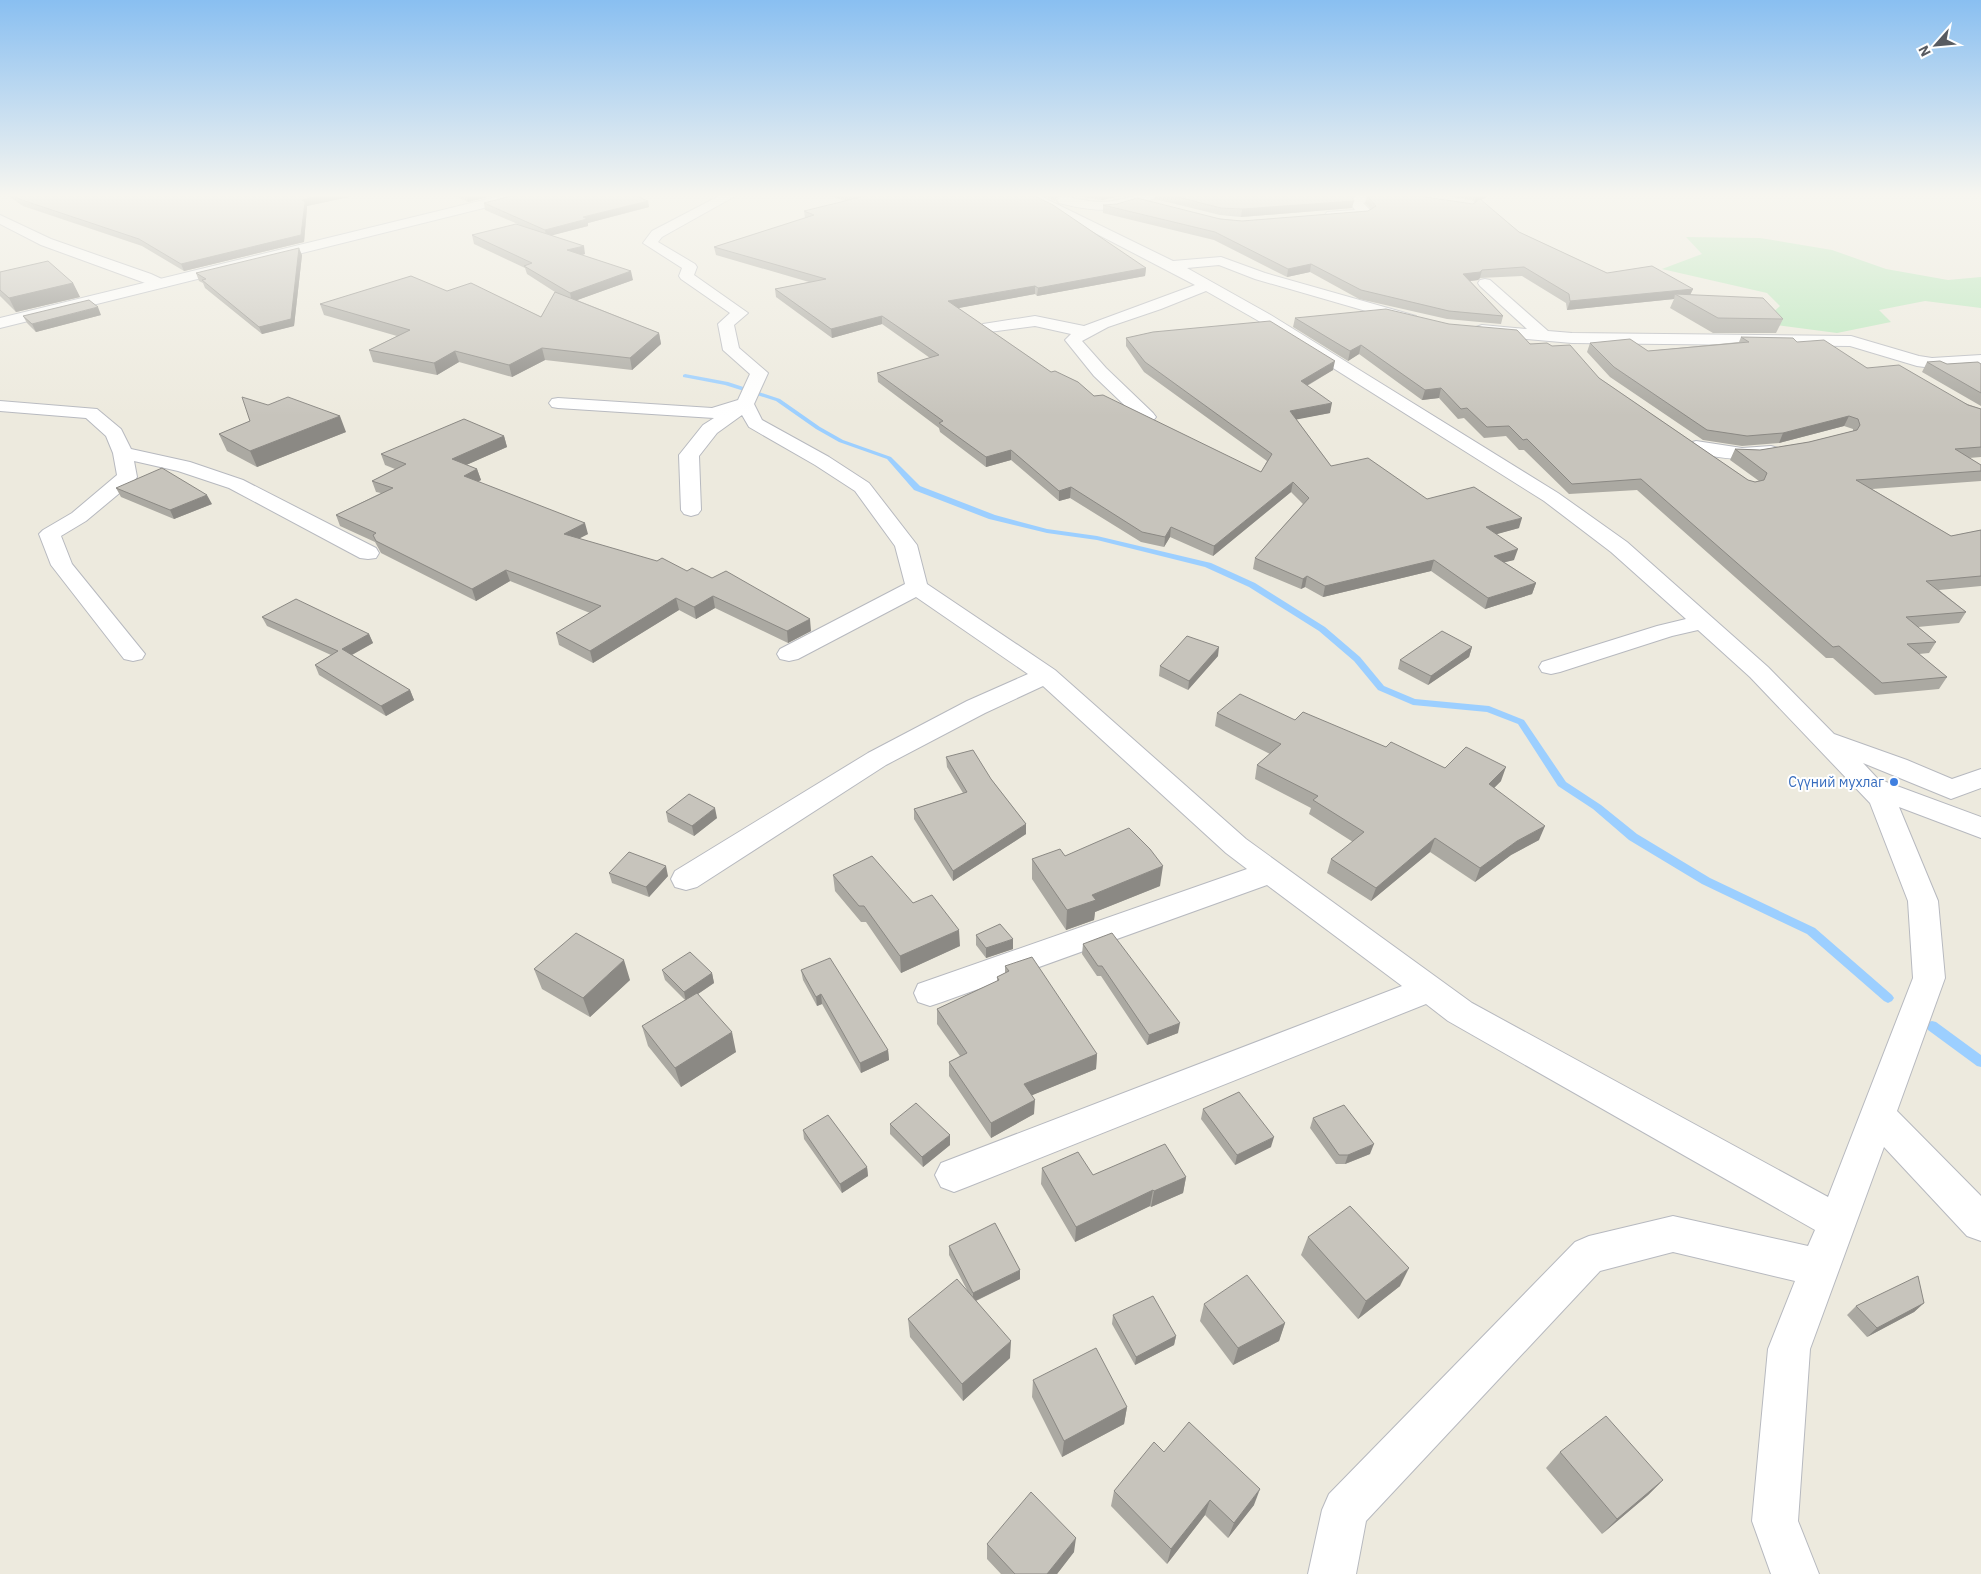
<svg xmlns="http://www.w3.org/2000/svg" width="1981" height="1574" font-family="'IBM Plex Sans',sans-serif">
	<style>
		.green { fill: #b8e7bb }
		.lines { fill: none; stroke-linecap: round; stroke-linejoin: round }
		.stream { fill: #9ccfff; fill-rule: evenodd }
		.street-casing { stroke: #b7b9bf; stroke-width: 2 }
		.secondary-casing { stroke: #b8bbc2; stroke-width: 2 }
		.street { fill: #fff; fill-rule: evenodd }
		.secondary { fill: #fff; fill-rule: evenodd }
		.wall { fill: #aba9a2 }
		.shaded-wall { fill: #8b8984 }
		.building { fill: #c7c4bc; stroke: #8b8984 }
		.shop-dot { fill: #3f7fe0; stroke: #fff; stroke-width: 2 }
		.labels { text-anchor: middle; stroke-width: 4; stroke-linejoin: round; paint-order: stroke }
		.shop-label { font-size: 14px; fill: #366cbe; stroke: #fff; text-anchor: end }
	</style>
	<rect width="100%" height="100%" fill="#edeade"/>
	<path class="green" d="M1686,237L1760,238L1832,250L1886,269L1948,280L1981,277V308L1925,301L1879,310L1891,322L1837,333L1761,323L1780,306L1767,293L1662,269L1702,254Z"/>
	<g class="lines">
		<path class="stream" d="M685,374L728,382L780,399L820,427L843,440L891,457L920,486L995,515L1047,529L1097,536L1211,563L1255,583L1325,627L1360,657L1384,686L1415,699L1489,706L1524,720L1566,782L1601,805L1637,834L1710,878L1815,928L1892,995L1894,998L1892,1001L1888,1003L1884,1001L1807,934L1702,884L1629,840L1593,809L1558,786L1518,724L1487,712L1413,705L1378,690L1354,661L1319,631L1249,587L1205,567L1097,540L1047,533L989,519L914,490L887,459L839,442L816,429L776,401L725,385L683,377V375Z
			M1932,1021L1936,1022L1981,1055V1067L1977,1066L1928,1030L1926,1026L1928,1022Z"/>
		<defs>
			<path id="street" d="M721,195H737L662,237L658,242L695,264L697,267L694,275L748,313L734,325L739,348L768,373L754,404L762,420L829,457L869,483L917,545L927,584L1055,670L1246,839L1472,1003L1828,1197L1913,978L1908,901L1870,803L1750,677L1698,630L1672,636L1560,672L1551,674L1542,672L1539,667L1542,662L1657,626L1686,619L1611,552L1544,501L1257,320L1206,291L1161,309L1108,327L1082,341L1106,368L1153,413L1156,417L1153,421L1147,422L1141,421L1094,376L1065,340L1071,334L1035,326L989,332L983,330L981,327L983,324L1035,316L1084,326L1195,285L1022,195H1038L1173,261L1221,257L1265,273L1416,316L1418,319L1416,322H1404L1255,279L1219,265L1187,268L1269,314L1558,493L1627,542L1768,667L1834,734L1907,760L1952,779L1981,769V788L1951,799L1863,763L1878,779L1981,817V838L1899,807L1938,901L1945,978L1897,1111L1981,1196V1241L1967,1236L1884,1147L1810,1349L1798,1521L1819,1574H1771L1752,1521L1768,1349L1795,1281L1673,1252L1600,1271L1366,1521L1356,1574H1308L1322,1510L1329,1494L1575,1242L1589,1236L1673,1216L1808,1246L1815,1230L1448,1021L1426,1004L967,1187L954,1192L941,1187L935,1175L941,1163L1402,986L1267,885L942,1002L930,1006L918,1002L914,993L918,984L1247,869L1226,853L1043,686L985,713L886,765L697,887L686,890L675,887L671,879L675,871L868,753L967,701L1028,674L916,597L798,659L789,661L780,659L777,654L780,649L905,584L895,546L855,491L815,465L749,427L742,415L717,433L699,456L701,510L698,514L691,516L684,514L681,510L679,455L703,425L714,418L558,408L552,407L549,403L552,399L558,398L712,408L738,400L750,374L723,350L718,324L730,313L681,279L679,276L682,268L643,243L652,231Z
				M1138,195H1158L1156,198C1114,211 1103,214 1059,203L1057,200L1063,196C1096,203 1105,205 1138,195Z
				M1356,195H1384L1382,198L1363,203L1373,213L1371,216L1327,218L1325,215L1327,212L1355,210L1350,203Z
				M0,215L51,239L151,274L166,281L168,284L166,287H156L41,245L0,224Z
				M1485,279L1490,280L1548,331L1572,333L1851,336L1919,356L1932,358L1981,355V365L1932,368L1917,366L1850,346L1572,343L1482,335L1476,333L1474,330L1476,327L1482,325L1527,329L1480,286L1478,283L1480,280Z
				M0,401L97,409L121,429L131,449L190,462L243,480L376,548L379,553L376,558L368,559L360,558L229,488L178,471L134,461L137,477L134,481L86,521L61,536L72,564L145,654L142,659L133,661L124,659L51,565L39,534L43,530L72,513L117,475L113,453L106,436L86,418L0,411Z
				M1696,441L1742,448L1771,446L1778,448L1781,452L1778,456C1749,463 1717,458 1689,451L1687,447L1689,443Z"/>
			<path id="secondary" d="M504,195H526L524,198L0,328V318Z"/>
		</defs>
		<use href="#street" class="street-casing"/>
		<use href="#secondary" class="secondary-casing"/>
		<use href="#street" class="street"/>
		<use href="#secondary" class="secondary"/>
	</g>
	<path class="wall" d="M7,195H358L307,206V208L304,242L184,271L142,246L23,206Z
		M453,195H495L468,202Z
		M827,195H1033L1146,268L1145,276L1037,296L1035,294L958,308L1051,372L1094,396L1261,472L1267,461L1144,372L1126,346V338L1333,370L1307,386L1330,413L1296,419L1331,466L1427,499L1519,528L1496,534L1514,560L1504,562L1536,583L1532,594L1485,609L1431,571L1323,597L1305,587L1301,589L1253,569L1255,558L1303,504L1291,492L1213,556L1170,537L1164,547L1141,542L1070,498L1059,501L1011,460L986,467L940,432L939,428L878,382L877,373L930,358L882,324L832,338L776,297L775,289L809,282L716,255L714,247L805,218L804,211L846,201Z
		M1043,195H1062L1056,198L1055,201Z
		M1070,195H1127L1101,200Z
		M1155,195H1354L1352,198V208L1241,217L1220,215L1155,199Z
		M1367,195L1473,204L1475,202L1471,200L1439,195H1491L1481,200L1519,232L1607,273L1693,289L1690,295L1783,319L1776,333H1713L1670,308L1674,299L1567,310L1566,303L1522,276L1480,278L1478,280L1470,281L1503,316L1501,324L1447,319L1359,299L1310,272L1287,277L1214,240L1103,213V205L1242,221L1368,211L1371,209L1365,203Z
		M648,201L649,207L588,223V226L552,235L585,254L582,255L633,280L577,300L659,333L661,344L632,370L545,360L512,377L459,362L437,375L373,362L369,350L397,336L324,315L320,304L447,291L541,317L555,292L527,274L525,268L474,244L472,235L520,225L485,210L484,203Z
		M302,255L294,326L262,334L205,288L203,283L199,281L196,273Z
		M0,272L73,283L80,297L16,312L0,296Z
		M101,315L36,332L27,323L23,316Z
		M1295,318L1552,346L1599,378L1748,480L1755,482L1759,481L1730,460L1735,449L1760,450L1809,442L1853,431V429L1844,426L1779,443L1742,446L1703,440L1610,377L1587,352L1590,343L1648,351L1739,342L1741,337L1797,342L1981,409V457L1969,458L1981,465V481L1872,489L1951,536L1981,530V586L1939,590L1966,612L1959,623L1918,627L1936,642L1929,653L1919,654L1947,677L1939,689L1875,695L1833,658H1826L1637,490L1569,494L1524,450H1519L1506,436L1484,438L1464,418L1458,419L1439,398L1422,400L1359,354L1348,361L1293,327Z
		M1927,362L1947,364H1981V406L1922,372Z
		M268,405L346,432L257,467L227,451L219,434L250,421Z
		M504,436L507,447L466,465L477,469L481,480L478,482L588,534L579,538L811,631L788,643L715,608L696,619L679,610L593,663L559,645L556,633L590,613L510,581L476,601L381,553L375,542L340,526L336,515L381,493L376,492L372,481L395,469L385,465L381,454Z
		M116,488L212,504L174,519L121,497Z
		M262,617L369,634L373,643L352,655L410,690L414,700L386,716L319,675L315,665L331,655L267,626Z
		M1472,647L1469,657L1428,685L1398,669L1400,660Z
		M1218,656L1188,690L1159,676L1160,666Z
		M1217,713L1295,720L1386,747L1445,768L1501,781L1494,788L1539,840L1511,855L1475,882L1430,852L1371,901L1327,873L1331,859L1353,842L1309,814L1311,808L1255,779L1257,765L1270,754L1215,726Z
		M946,757L991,779L1026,824V834L953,881L914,819V809L963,793L947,767Z
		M666,812L717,818L694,836L668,822Z
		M1065,856L1160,886L1095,912L1094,920L1066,930L1032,879V859Z
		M609,873L668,876L649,897L612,883Z
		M833,875L913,903L960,946L901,973L866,922H861L835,891Z
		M976,935L1013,949L986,958L976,945Z
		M1083,944L1178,1033L1147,1045L1101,976H1097L1082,954Z
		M1005,966L1097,1054L1096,1069L1032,1095L1034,1114L991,1138L949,1076V1062L960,1056L937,1024V1009L997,981V977L1005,973Z
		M534,969L630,980L590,1017L542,989Z
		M662,970L712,973L714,983L698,994L736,1052L681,1087L648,1046L642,1026L685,1000L665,980Z
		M801,970L888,1050L889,1060L861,1073L822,1004L817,1006L803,980Z
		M1203,1109L1271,1147L1235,1165L1201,1119Z
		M1313,1118L1370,1154L1345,1164H1336L1310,1128Z
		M890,1124L950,1145L923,1167L890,1134Z
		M803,1130L867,1167L868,1176L842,1193L804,1139Z
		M1042,1168L1093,1175L1186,1177L1183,1193L1151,1207L1150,1206L1075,1242L1041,1184Z
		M1308,1237L1400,1286L1358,1319L1301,1255Z
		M949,1246L1020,1279L976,1301L1010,1358L963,1401L910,1337L908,1319L967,1290L949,1255Z
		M1924,1303L1914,1312L1867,1337L1847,1315L1856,1306Z
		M1204,1304L1285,1323L1279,1341L1233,1365L1200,1321Z
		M1113,1315L1176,1336L1174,1345L1135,1365L1112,1324Z
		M1033,1380L1127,1407L1124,1424L1062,1457L1032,1397Z
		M1164,1452L1254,1505L1228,1538L1205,1515L1167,1564L1111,1506L1114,1491Z
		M1560,1452L1663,1480L1648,1495L1602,1534L1546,1468Z
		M987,1544L1074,1552L1057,1574H1001L987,1559Z"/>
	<path class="shaded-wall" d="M326,195H358L307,206V208L304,242L184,271L181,264L302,200Z
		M466,195H495L468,202Z
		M1056,195H1062L1056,198L1055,201Z
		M1101,195H1127L1101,200Z
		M1350,195H1354L1350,201H1354L1352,208L1241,217L1242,209Z
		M1477,195H1491L1475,202Z
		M648,201L649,207L588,223V226L546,237L545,230L583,217Z
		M584,246L585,254L569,259L567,250Z
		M299,248L302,255L294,326L262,334L259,327Z
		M1311,264L1310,272L1287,277L1288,269Z
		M1146,268L1145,276L1037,296L1038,288Z
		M1482,270L1480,278L1478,280L1461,282L1463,274Z
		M631,271L633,280L572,302L570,293Z
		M73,283L80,297L16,312L9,298Z
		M1035,286V294L948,310V301Z
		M1693,289L1689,297L1675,294L1674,299L1567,310L1570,301Z
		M98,307L101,315L36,332L32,324Z
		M882,316V324L832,338L831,329Z
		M659,333L661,344L632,370L630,358Z
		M1361,345L1359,354L1348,361L1350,351Z
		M542,348L545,360L512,377L509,365Z
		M455,351L459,362L437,375L434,363Z
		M1335,361L1333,370L1299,390L1301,381Z
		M1441,388L1439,398L1422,400L1425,390Z
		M1332,403L1330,413L1289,421L1290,411Z
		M340,416L346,432L257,467L250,451Z
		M1849,416L1844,426L1779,443L1783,433Z
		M504,436L507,447L455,470L452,459Z
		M1011,450V460L986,467V457Z
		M477,469L481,480L467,487L464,476Z
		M1293,482L1291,492L1213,556L1214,546Z
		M1071,487L1070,498L1059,501V491Z
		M207,495L212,504L174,519L170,510Z
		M1522,518L1519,528L1483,538L1486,527Z
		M585,523L588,534L567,545L564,534Z
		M1171,527L1170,537L1164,547L1165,537Z
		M1518,549L1514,560L1490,566L1494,556Z
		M1434,560L1431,571L1323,597L1325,586Z
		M506,570L510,581L476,601L472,589Z
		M1307,576L1305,587L1301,589L1303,579Z
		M1536,583L1532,594L1485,609L1488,598Z
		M713,596L715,608L696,619L694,607Z
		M676,598L679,610L593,663L590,651Z
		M810,619L811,631L788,643L787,631Z
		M369,634L373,643L346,658L342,649Z
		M1219,647L1218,656L1188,690L1189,681Z
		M1472,647L1469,657L1428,685L1431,676Z
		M410,690L414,700L386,716L381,706Z
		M1506,767L1501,781L1484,798L1489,784Z
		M715,808L717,818L694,836L692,826Z
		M1026,824V834L953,881V871Z
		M1545,826L1539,840L1511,855L1475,882L1480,868L1517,841Z
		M1435,838L1430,852L1371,901L1376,888Z
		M666,866L668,876L649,897L646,887Z
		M1163,866L1160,886L1095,912L1094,920L1066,930L1067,910L1092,895Z
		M959,930L960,946L901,973L900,956Z
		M1013,939V949L986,958V948Z
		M624,960L630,980L590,1017L583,998Z
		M712,973L714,983L686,1002L684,992Z
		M821,994L822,1004L817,1006L816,997Z
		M1180,1023L1178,1033L1147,1045L1149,1035Z
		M732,1032L736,1052L681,1087L675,1068Z
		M888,1050L889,1060L861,1073L860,1063Z
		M1097,1054L1096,1069L1023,1099L1024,1084Z
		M1035,1100L1034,1114L991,1138V1123Z
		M950,1135V1145L923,1167L922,1157Z
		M1274,1137L1271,1147L1235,1165L1237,1155Z
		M1374,1144L1370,1154L1345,1164L1348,1155Z
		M867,1167L868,1176L842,1193L840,1184Z
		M1186,1177L1183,1193L1151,1207L1154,1191Z
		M1153,1190L1150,1206L1075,1242L1076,1227Z
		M1409,1268L1400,1286L1358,1319L1366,1301Z
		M1020,1270V1279L973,1302V1293Z
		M1924,1303L1914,1312L1867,1337L1877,1328Z
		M1285,1323L1279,1341L1233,1365L1238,1348Z
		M1176,1336L1174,1345L1135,1365L1136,1357Z
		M1011,1341L1010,1358L963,1401L962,1384Z
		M1127,1407L1124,1424L1062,1457L1064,1441Z
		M1663,1480L1648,1495L1602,1534L1617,1519Z
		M1260,1489L1254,1505L1228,1538L1234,1523Z
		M1210,1500L1205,1515L1167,1564L1171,1549Z
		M1076,1538L1074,1552L1057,1574H1047Z"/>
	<path class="building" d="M13,195H326L302,200L305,202L301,235L181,264L139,239L19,199Z
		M515,195H634L648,201L583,217L587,219L545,230L484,203Z
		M853,195H1033L1053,205L1146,268L1038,288L1035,286L948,301L1051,372L1055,371L1078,382L1094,396L1103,395L1261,472L1272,454L1145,362L1126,338L1153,332L1270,321L1335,361L1301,381L1332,403L1290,411L1331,466L1368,458L1427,499L1474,487L1522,518L1486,527L1518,549L1494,556L1536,583L1488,598L1434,560L1325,586L1307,576L1303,579L1255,558L1309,498L1293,482L1214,546L1171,527L1165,537L1142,532L1071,487L1059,491L1011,450L986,457L939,423L943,421L877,373L939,355L882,316L831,329L775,289L826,279L714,247L814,215L804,211L861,197Z
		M1170,195H1350L1354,201L1242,209L1221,208Z
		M1367,195H1412L1473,204L1480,199L1519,232L1607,273L1652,266L1693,289L1570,301L1569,294L1524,267L1482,270L1480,272L1463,274L1503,316L1449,311L1361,290L1311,264L1288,269L1215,232L1103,205L1117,204L1137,198L1220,219L1242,221L1368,211L1376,206Z
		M516,224L584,246L567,250L631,271L570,293L524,266L532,263L472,235Z
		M299,248L291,319L259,327L202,280L206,279L196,273Z
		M48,261L73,283L9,298L0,290V272Z
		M411,276L447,291L471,283L541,317L555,292L659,333L630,358L542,348L509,365L455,351L434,363L369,350L410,330L320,304Z
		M1675,294L1763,298L1783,319L1718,318Z
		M89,300L98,307L32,324L23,316Z
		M1386,309L1449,324L1517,330L1530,344L1547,343L1552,346L1570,345L1599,378L1748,480L1755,482L1764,480L1767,473L1735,449L1760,450L1809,442L1857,430L1860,425L1858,419L1849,416L1783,433L1747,436L1707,430L1614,367L1590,343L1630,339L1648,351L1749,342L1741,337L1793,338L1797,342L1824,340L1867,368L1899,365L1968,405L1981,409V447L1955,449L1981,465V471L1856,480L1951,536L1981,530V576L1926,581L1966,612L1906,617L1936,642L1907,644L1947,677L1882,683L1839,646L1833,647L1641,479L1572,484L1527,439L1523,440L1509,426L1487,427L1467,408L1461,409L1441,388L1425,390L1361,345L1350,351L1295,318Z
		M1940,361L1947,364L1978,362L1981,364V393L1927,362Z
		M242,397L268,405L288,397L340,416L250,451L219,434L250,421Z
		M464,419L504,436L452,459L477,469L464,476L585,523L564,534L657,561L662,558L687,571L692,568L712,578L726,571L810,619L787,631L713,596L694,607L676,598L590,651L556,633L601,606L506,570L472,589L376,541L373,535L376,533L336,515L393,488L372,481L406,464L381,454Z
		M162,468L207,495L170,510L116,488Z
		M296,599L369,634L342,649L410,690L381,706L315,665L338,651L262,617Z
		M1442,631L1472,647L1431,676L1400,660Z
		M1187,636L1219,647L1189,681L1160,666Z
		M1240,694L1295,720L1303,712L1386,747L1391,742L1445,768L1466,747L1506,767L1489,784L1545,826L1517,841L1480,868L1435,838L1376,888L1331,859L1364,832L1313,800L1318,796L1257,765L1281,744L1217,713Z
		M973,750L991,779L1026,824L953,871L914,809L967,792L946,757Z
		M689,794L715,808L692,826L666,812Z
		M1129,828L1150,849L1163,866L1092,895L1096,900L1067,910L1032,859L1060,849L1065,856Z
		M629,852L666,866L646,887L609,873Z
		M872,856L913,903L932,895L959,930L900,956L864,906H859L833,875Z
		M1000,924L1013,939L986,948L976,935Z
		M576,933L624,960L583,998L534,969Z
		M1112,933L1180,1023L1149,1035L1102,966H1098L1083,944Z
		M690,952L712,973L684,992L662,970Z
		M1032,957L1097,1054L1024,1084L1035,1100L991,1123L949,1062L967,1053L937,1009L999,980L997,977L1009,971L1005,966Z
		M830,958L888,1050L860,1063L821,994L816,997L801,970Z
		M697,993L732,1032L675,1068L642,1026Z
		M1239,1092L1274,1137L1237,1155L1203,1109Z
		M916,1103L950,1135L922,1157L890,1124Z
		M1344,1105L1374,1144L1348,1155H1339L1313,1118Z
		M828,1115L867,1167L840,1184L803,1130Z
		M1165,1144L1186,1177L1154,1191L1153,1190L1076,1227L1042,1168L1078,1152L1093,1175Z
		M1350,1206L1409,1268L1366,1301L1308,1237Z
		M995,1223L1020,1270L973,1293L949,1246Z
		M1247,1275L1285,1323L1238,1348L1204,1304Z
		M1918,1276L1924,1303L1877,1328L1856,1306Z
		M957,1279L1011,1341L962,1384L908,1319Z
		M1153,1296L1176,1336L1136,1357L1113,1315Z
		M1096,1348L1127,1407L1064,1441L1033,1380Z
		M1606,1416L1663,1480L1617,1519L1560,1452Z
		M1189,1422L1260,1489L1234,1523L1210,1500L1171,1549L1114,1491L1154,1442L1164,1452Z
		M1031,1492L1076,1538L1047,1574H1015L987,1544Z"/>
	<linearGradient id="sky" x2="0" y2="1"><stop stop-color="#89bff1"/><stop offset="0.47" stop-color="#f7f6f0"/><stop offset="1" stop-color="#f7f6f0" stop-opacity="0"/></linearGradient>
	<rect width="1981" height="416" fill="url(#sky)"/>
	<circle class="shop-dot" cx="1894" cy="782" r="5"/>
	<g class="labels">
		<g class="shop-label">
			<text x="1884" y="787">Сүүний мухлаг</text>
		</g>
	</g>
	<g transform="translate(1936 45) rotate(243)" stroke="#ffffff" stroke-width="4" paint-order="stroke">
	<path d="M0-4L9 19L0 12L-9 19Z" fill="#585b61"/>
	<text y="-8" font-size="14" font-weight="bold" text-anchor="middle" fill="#585b61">N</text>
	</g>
</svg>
